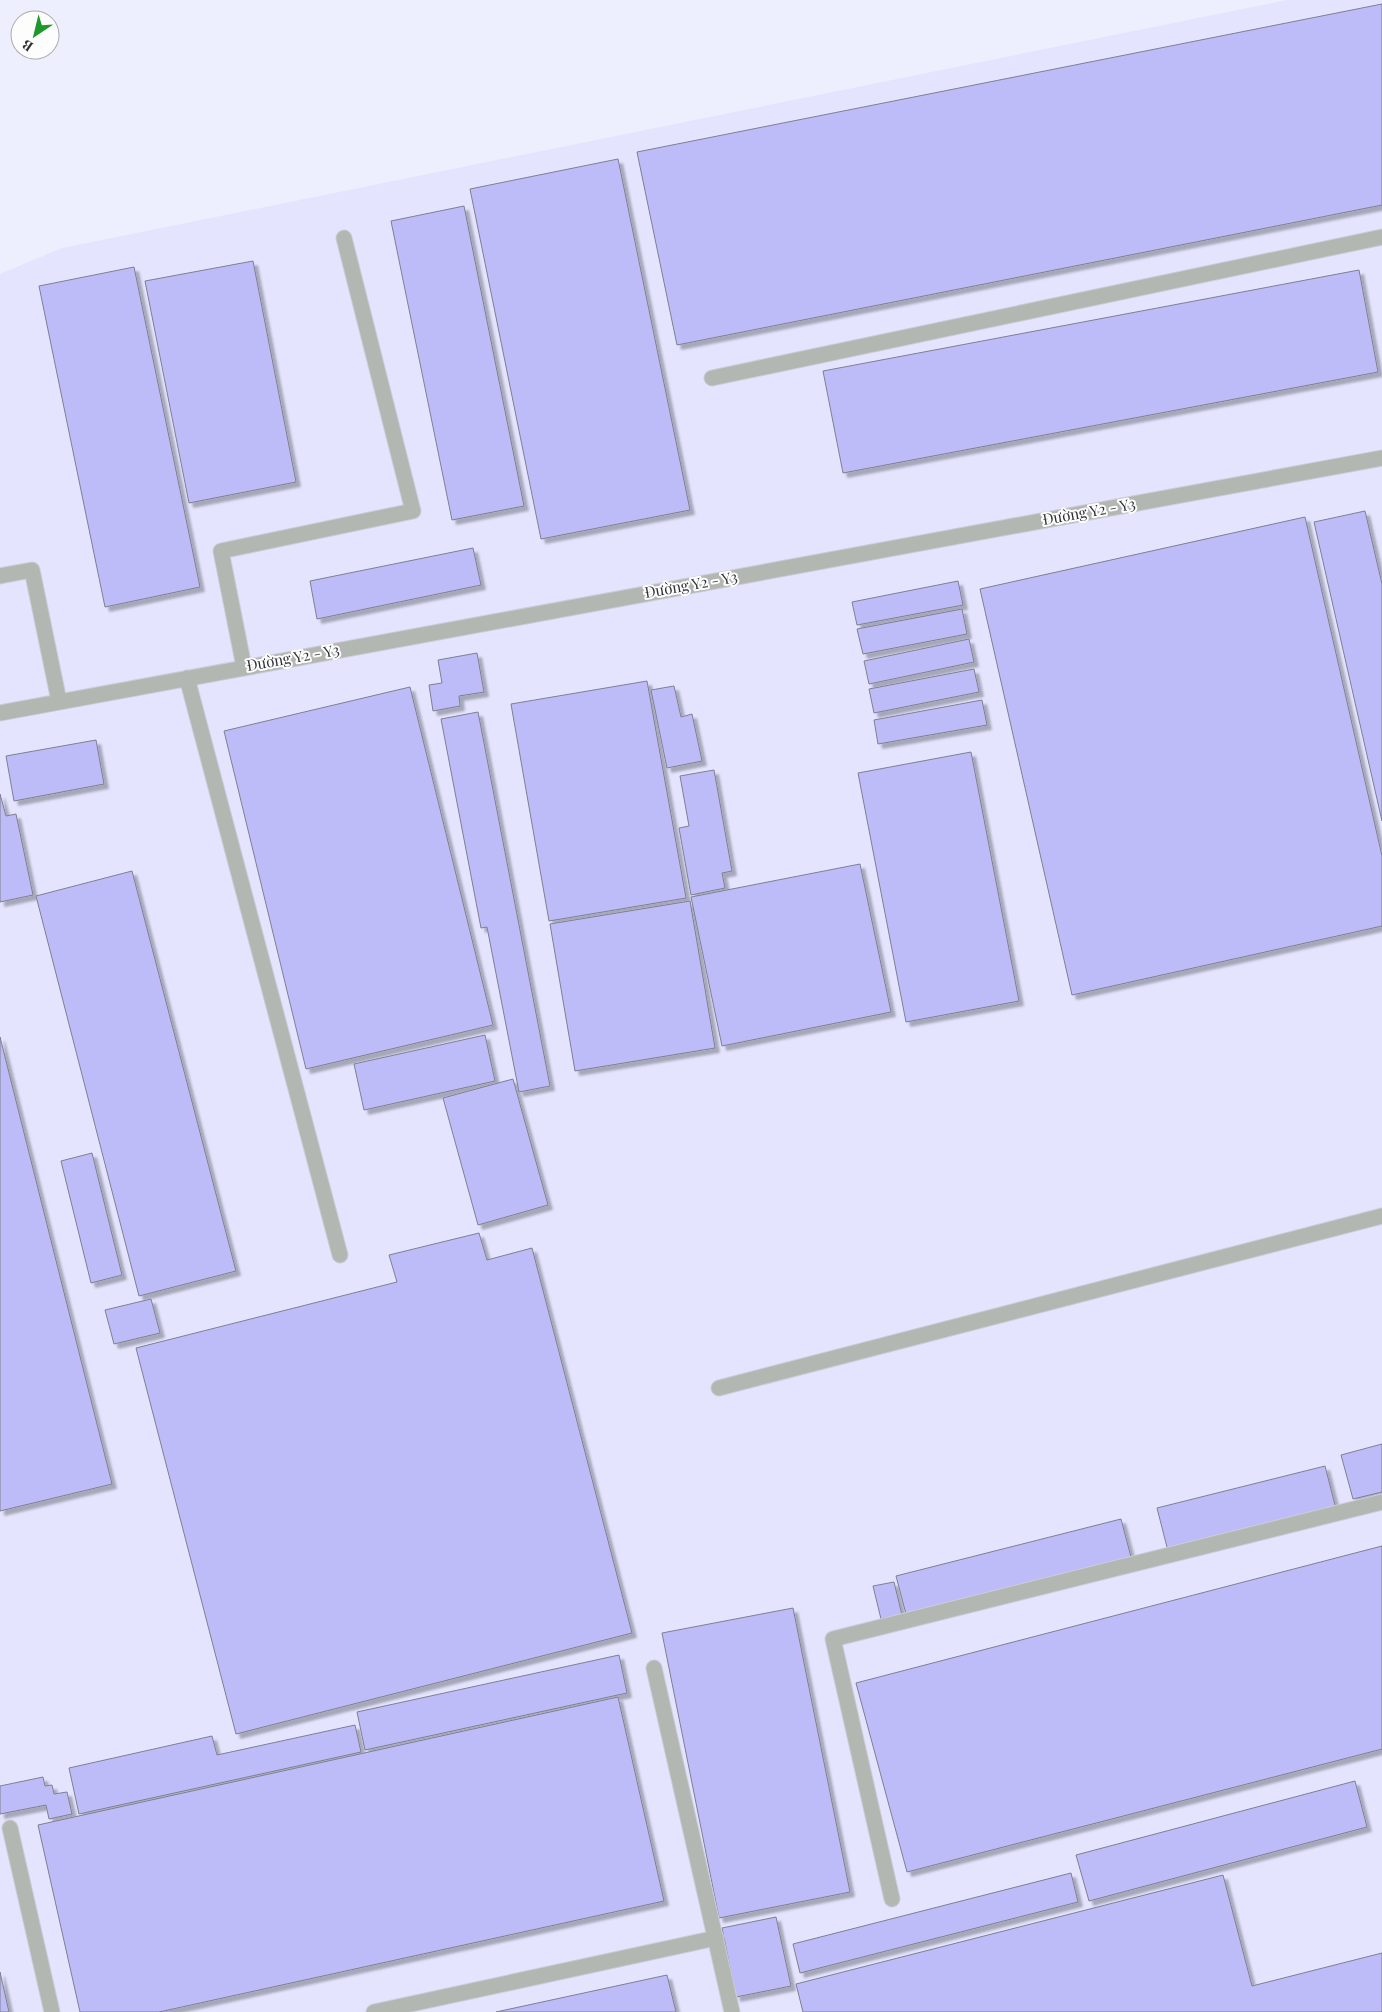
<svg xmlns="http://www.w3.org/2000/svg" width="1382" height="2012" font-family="'Playfair Display',serif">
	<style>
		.built { fill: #e4e4fe }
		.building { fill: #bebcf8; stroke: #7f7f90; filter: url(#shadow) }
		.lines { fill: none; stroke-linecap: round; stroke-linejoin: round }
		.lane-casing { stroke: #ccccda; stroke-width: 17 }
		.lane { stroke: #b2b8b1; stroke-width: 15 }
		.labels { text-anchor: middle; stroke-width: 4; stroke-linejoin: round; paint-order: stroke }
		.street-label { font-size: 15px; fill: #2f2f36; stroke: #fdfdfd }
	</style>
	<defs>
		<filter id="shadow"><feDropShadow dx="4.5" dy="4.5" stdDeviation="1" flood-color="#0004"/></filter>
	</defs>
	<rect width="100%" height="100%" fill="#eeeffe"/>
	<path class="built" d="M1287,0H1382V2012H0V274L62,248Z"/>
	<path class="building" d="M1382,4V205L677,345L637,152Z
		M618,159L690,510L541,539L470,189Z
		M464,206L524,506L452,520L391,221Z
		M253,261L296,482L189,503L145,281Z
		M134,267L200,587L105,607L39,286Z
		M1359,270L1378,372L843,473L823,371Z
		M1365,511L1382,584V821L1314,522Z
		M1305,517L1382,856V926L1072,995L980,589Z
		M473,548L481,585L317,619L310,581Z
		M958,581L963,605L857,625L852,602Z
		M962,609L967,634L863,654L857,629Z
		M969,639L974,662L869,684L864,661Z
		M477,653L484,692L459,696L460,706L433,711L429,685L442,683L438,660Z
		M974,669L979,692L874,713L869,689Z
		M647,681L686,898L549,921L511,704Z
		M674,686L681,717L692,714L702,761L667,768L651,690Z
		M410,687L493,1025L306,1069L224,731Z
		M982,700L987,725L878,744L874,720Z
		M478,712L550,1086L519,1092L487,927L481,928L441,719Z
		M96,740L104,784L14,801L6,756Z
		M971,752L1019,1001L906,1022L858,773Z
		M714,770L732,871L722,873L725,888L691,895L679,828L689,826L680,776Z
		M0,794L6,816L16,814L33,895L0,902Z
		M860,864L891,1012L722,1046L691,897Z
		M132,871L236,1271L139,1296L36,896Z
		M690,901L715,1048L575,1071L550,924Z
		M485,1035L495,1081L364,1110L354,1064Z
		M0,1037L112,1484L0,1511Z
		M513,1079L548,1205L478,1225L443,1098Z
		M92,1153L122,1275L91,1283L61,1161Z
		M479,1233L487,1260L532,1248L632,1633L236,1734L136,1348L397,1282L389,1255Z
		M151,1299L160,1333L114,1344L105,1310Z
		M1382,1444V1492L1353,1499L1341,1455Z
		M1325,1466L1336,1509L1168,1551L1157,1508Z
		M1121,1519L1131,1557L906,1614L896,1576Z
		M1382,1546V1749L907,1872L856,1683Z
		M894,1582L902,1615L881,1619L873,1586Z
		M793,1608L850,1892L719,1918L662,1633Z
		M619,1655L627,1693L365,1750L357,1712Z
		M618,1697L664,1901L159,2012H80L38,1825Z
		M355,1725L361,1752L79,1814L69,1768L212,1736L217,1755Z
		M43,1777L45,1786L52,1785L54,1794L67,1792L72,1814L49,1819L46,1805L0,1814V1786Z
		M1355,1781L1367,1827L1089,1901L1076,1855Z
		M1071,1873L1078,1902L800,1973L793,1944Z
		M1223,1875L1252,1986L1382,1953V2012H803L796,1984Z
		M776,1917L791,1986L736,1997L722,1928Z
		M0,1972L9,2012H0Z
		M667,1975L676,2012H496Z"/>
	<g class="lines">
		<defs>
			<path id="lane" d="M712,378L1382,237
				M0,576L32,570L59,701
				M244,667L221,551L413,511L344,238
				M187,678L340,1255
				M0,713L1382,458
				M719,1388L1382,1216
				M654,1668L732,2012
				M10,1828L52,2012
				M892,1899L833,1639L1382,1502
				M374,2012L716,1938"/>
		</defs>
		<use href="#lane" class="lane-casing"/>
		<use href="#lane" class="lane"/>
	</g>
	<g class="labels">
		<g class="street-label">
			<text transform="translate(1089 512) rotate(-10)" y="5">Đường Y2 - Y3</text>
			<text transform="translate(691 585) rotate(-10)" y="5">Đường Y2 - Y3</text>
			<text transform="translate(293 658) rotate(-10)" y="5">Đường Y2 - Y3</text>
		</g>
	</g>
	<g transform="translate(35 35) rotate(215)"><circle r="24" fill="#fdfdfd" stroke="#ababad"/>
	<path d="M0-4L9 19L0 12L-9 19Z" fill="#1d982a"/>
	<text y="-8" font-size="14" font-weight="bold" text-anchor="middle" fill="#2f2f36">B</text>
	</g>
</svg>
